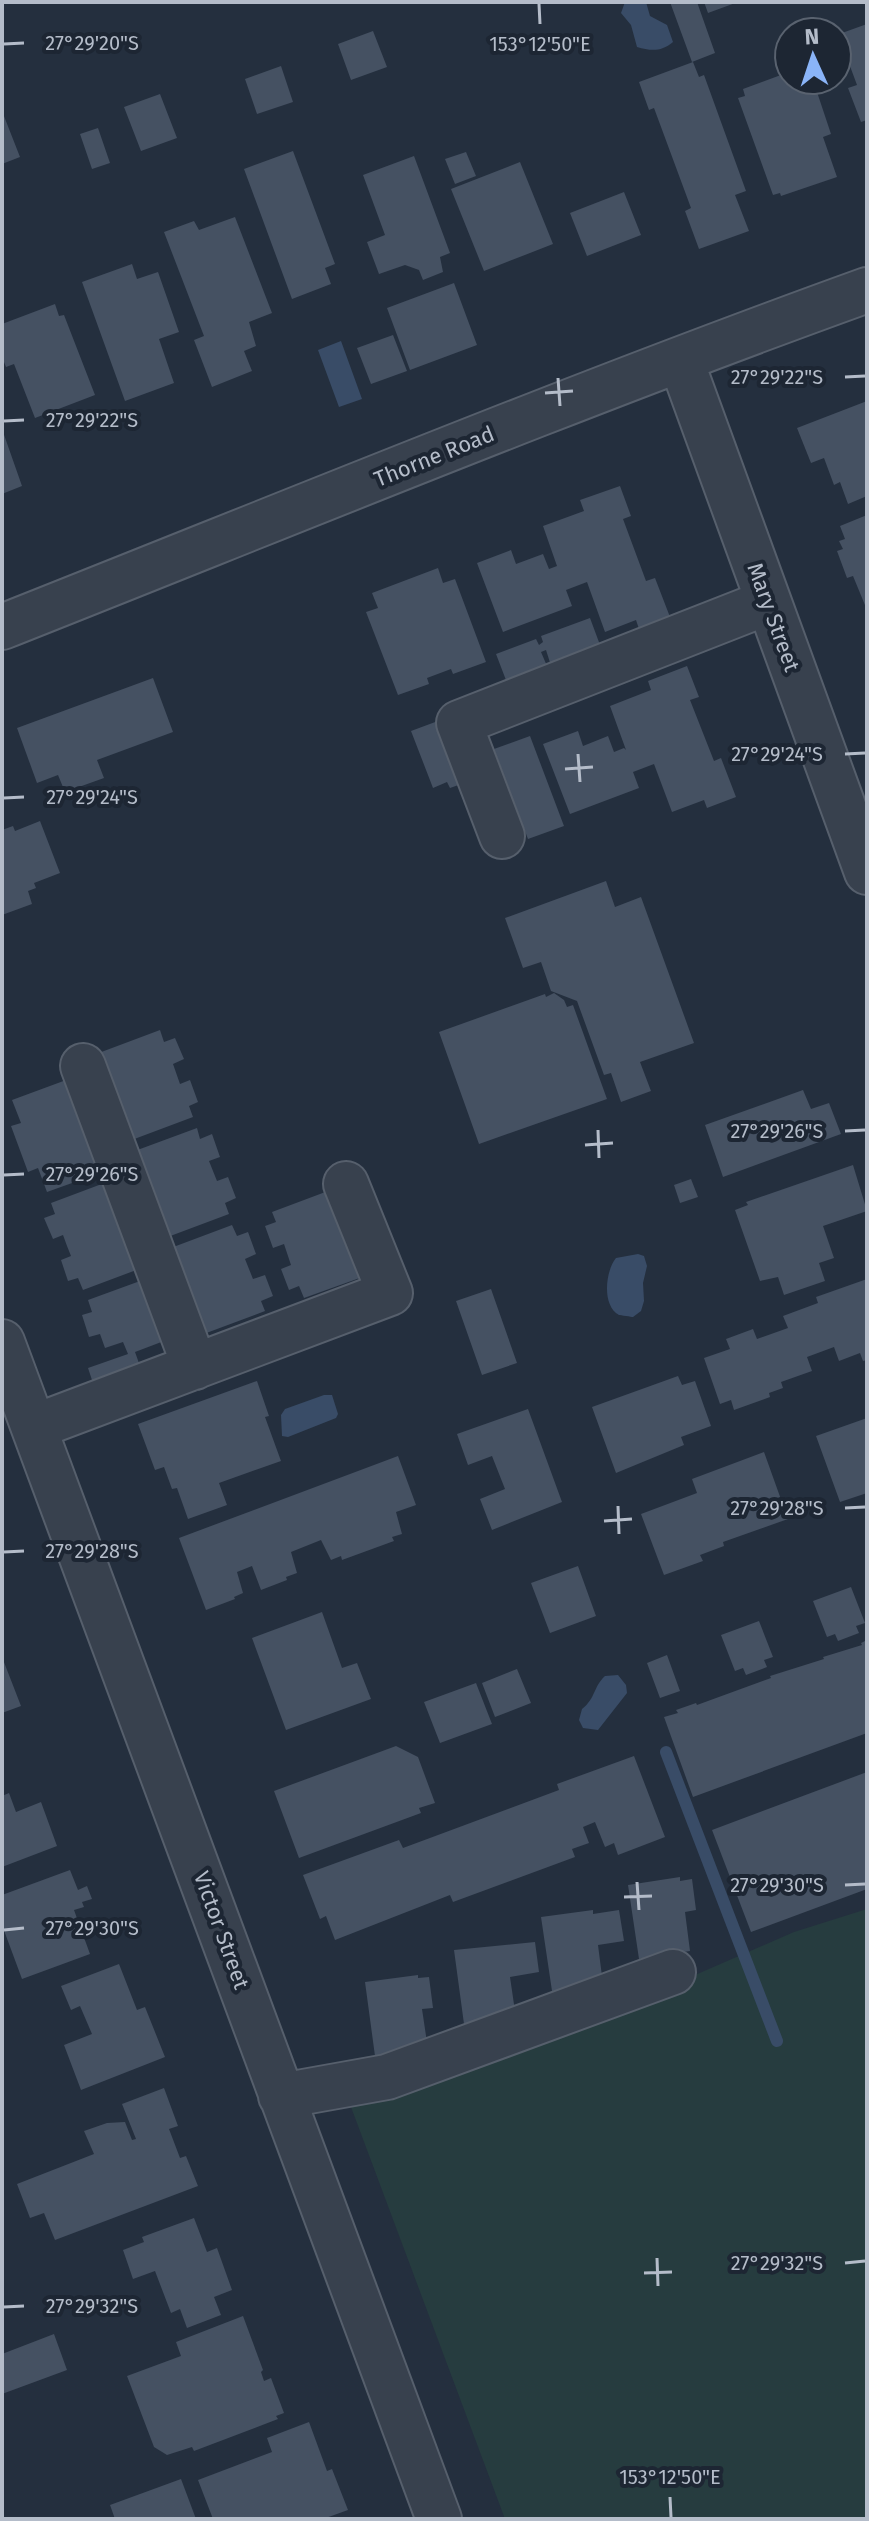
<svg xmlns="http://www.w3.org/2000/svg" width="869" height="2521" font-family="'Fira Sans',sans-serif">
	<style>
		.green { fill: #263c3f }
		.water { fill: #394c67 }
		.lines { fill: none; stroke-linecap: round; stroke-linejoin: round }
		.stream { stroke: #394c67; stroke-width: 12 }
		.building { fill: #455162 }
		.minor-casing { stroke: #565f6c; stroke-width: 48 }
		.minor { stroke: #38414e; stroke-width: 44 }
		.ticks { fill: none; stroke: #b4bcc9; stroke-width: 3 }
		.labels { text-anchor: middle; stroke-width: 8; stroke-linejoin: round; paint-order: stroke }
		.street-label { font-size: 22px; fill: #b4bcc9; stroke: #1d2633 }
		.ticks-label { font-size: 20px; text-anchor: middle; fill: #b4bcc9; stroke: #1d2633; stroke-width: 8; stroke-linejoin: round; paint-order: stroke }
	</style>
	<rect width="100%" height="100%" fill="#242f3e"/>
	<path class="green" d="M867,1909V2519H505L351,2107L617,2009L794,1932Z"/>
	<path class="water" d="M625,2H646L650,16L667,25L673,42C661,52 651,51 637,47L631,25L621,13Z
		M341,341L362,399L339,407L318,350Z
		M638,1254L644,1256L647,1266L643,1283L644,1301L641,1311L633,1317C632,1317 620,1315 619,1315C601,1305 606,1270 616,1258Z
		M324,1395H332L338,1414L336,1418L288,1437L282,1436L281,1415L285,1409Z
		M618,1675L626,1685L627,1693L598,1730L583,1728L579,1720L582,1709C596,1698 593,1687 605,1676Z"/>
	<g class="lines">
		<path class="stream" d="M666,1752L777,2041"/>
	</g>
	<path class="building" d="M670,2H697L715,53L692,62Z
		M704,2H738L708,13Z
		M867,24V120L861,122L848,88L857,85L847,58L850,56L842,33Z
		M373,31L387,67L351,80L338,44Z
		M693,62L699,77L704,75L746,191L735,195L749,231L699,249L685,211L691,208L654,108L649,110L639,82Z
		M281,66L293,102L257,114L245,79Z
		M789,72V80H813L831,134L823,137L837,177L781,196L780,193L773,195L738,98L745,96L743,89Z
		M160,94L177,138L141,151L124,107Z
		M2,111L20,157L2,164Z
		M98,128L110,163L92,169L80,134Z
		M293,151L335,264L325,268L331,284L292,299L244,169Z
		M466,152L476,176L455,184L445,159Z
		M414,156L450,253L440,257L443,272L423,280L419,270L405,265L379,274L367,242L385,235L363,175Z
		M520,162L553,244L484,271L451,189Z
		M624,192L641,235L587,256L570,213Z
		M235,217L272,313L249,322L256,346L244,351L252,371L212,387L194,340L204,336L164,232L194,221L199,230Z
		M132,264L137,279L158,272L179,332L159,339L174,383L125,401L82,282Z
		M454,283L477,345L410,370L387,308Z
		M55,304L59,316L64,315L95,395L35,418L14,364L6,367L2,357V324Z
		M393,335L407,371L371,384L357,348Z
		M867,401V496L848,504L840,482L834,485L824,458L811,463L797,428Z
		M2,429L22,486L2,494Z
		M620,486L631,516L623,519L646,581L655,578L670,617L639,629L636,620L605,632L587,582L566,590L572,606L503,632L477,563L511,550L516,564L543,554L549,569L557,566L543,526L584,511L580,500Z
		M867,515V610L853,576L847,578L837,551L843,549L839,541L845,539L840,526Z
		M438,568L443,583L455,579L486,662L453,674L451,669L427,678L429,684L398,695L366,612L378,608L372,593Z
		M590,618L603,653L553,672L546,650L541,652L550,673L509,688L496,654L536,639L539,645L543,642L541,636Z
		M687,666L699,697L690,700L714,761L721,758L736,797L707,808L704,800L672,812L654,764L633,772L639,788L570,814L543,744L578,731L583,746L608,736L614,752L624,748L626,750L610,706L651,690L648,681Z
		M153,678L173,732L97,760L104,778L65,792L58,775L37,783L17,728Z
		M446,718L470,781L450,788L447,782L433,788L411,731Z
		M530,736L564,826L528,839L494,749Z
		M40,821L60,873L34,883L36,888L28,891L32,904L2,915V830L13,826L15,831Z
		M606,881L615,907L641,897L694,1043L640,1062L651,1091L621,1102L611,1073L604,1075L577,1001L551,991L541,962L523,968L505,918Z
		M554,993L564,1000L567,1007L573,1005L607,1099L479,1144L439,1032L545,994L546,997Z
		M160,1030L164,1042L175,1038L184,1059L173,1064L180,1084L190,1080L198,1102L189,1106L193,1117L129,1141L96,1054Z
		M77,1076L111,1169L47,1192L38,1168L28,1172L11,1126L21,1123L12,1100Z
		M803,1090L811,1109L829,1103L841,1134L723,1177L705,1125Z
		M197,1128L200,1139L212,1134L220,1157L209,1161L217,1181L228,1177L236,1198L225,1203L229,1214L165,1238L132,1152Z
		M853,1165L867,1211L823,1226L834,1258L819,1263L825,1281L784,1295L778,1277L760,1281L735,1210L748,1205L746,1202Z
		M115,1179L147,1266L83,1290L78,1278L68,1281L61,1260L71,1256L67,1246L63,1235L53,1239L44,1218L55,1214L51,1203Z
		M691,1179L698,1197L680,1203L674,1185Z
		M336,1188L368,1275L304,1298L299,1286L289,1290L281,1269L291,1265L284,1244L273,1248L265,1226L276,1222L272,1212Z
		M232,1225L237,1236L248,1232L256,1254L245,1259L253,1279L265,1275L273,1296L261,1301L265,1311L201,1335L168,1249Z
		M151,1277L164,1341L135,1352L140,1366L93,1383L88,1368L128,1354L123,1342L105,1348L100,1334L89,1337L82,1315L92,1312L88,1300Z
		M867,1279V1360L863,1361L860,1353L839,1361L834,1347L807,1357L812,1371L781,1382L783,1388L769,1393L770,1397L734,1410L731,1400L720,1404L704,1358L730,1349L726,1339L753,1329L757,1339L788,1328L783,1316L818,1303L816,1297Z
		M491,1289L517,1363L482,1375L456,1301Z
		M678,1376L682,1385L695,1381L711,1426L681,1437L684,1445L616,1473L592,1407Z
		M257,1381L269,1416L265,1417L281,1461L219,1483L227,1505L188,1519L177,1488L172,1489L164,1467L155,1470L138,1424Z
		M528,1409L562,1502L492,1530L480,1499L505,1489L492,1456L468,1465L457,1434Z
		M867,1418V1493L840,1502L816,1436Z
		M764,1452L788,1519L723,1542L724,1546L700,1555L703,1561L664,1575L641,1514L697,1493L692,1479Z
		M398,1456L416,1505L396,1512L402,1534L392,1537L394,1541L342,1560L341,1556L331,1560L321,1540L291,1552L297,1573L286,1577L287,1580L261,1590L252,1566L237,1572L243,1593L234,1597L235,1599L206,1610L179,1538Z
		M578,1566L596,1616L550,1633L531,1583Z
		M851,1587L865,1623L856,1626L859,1633L838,1641L835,1634L827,1637L813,1601Z
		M322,1612L342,1668L357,1663L371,1699L286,1730L252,1638Z
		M759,1621L773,1657L764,1660L767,1667L746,1675L743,1668L735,1671L721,1635Z
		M867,1640V1733L693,1797L664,1717L678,1713L676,1710L696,1703L697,1705L771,1678L770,1676L824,1659L823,1657L862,1645L861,1643Z
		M667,1655L680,1691L660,1698L647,1663Z
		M2,1657L21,1706L2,1713Z
		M517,1669L531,1703L495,1717L482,1683Z
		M476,1683L492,1724L440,1743L424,1702Z
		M396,1746L418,1757L435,1803L419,1808L421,1813L299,1858L274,1791Z
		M634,1756L665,1837L618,1855L614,1843L605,1847L595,1822L583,1827L589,1843L572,1849L575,1857L453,1902L450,1895L335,1940L326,1916L320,1919L303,1875L399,1840L403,1848L559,1790L557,1784Z
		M867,1772V1889L751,1932L712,1830Z
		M9,1793L16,1812L41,1802L57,1846L2,1867V1796Z
		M70,1870L78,1890L87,1886L92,1899L82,1902L84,1907L74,1910L90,1954L22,1979L2,1925V1895Z
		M680,1877V1881L692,1879L696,1910L685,1912L690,1951L639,1959L628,1885Z
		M593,1910V1914L619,1910L624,1941L598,1945L603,1984L552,1991L541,1917Z
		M535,1942L539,1972L510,1977L516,2018L464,2024L454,1950Z
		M119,1964L137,2010L145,2007L165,2057L81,2090L64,2045L92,2034L80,2006L71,2010L61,1986Z
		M418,1975V1978L429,1977L433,2008L422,2009L428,2049L375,2056L365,1982Z
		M164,2088L178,2126L169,2129L180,2158L186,2156L198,2186L55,2240L44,2213L30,2218L17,2184L94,2154L84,2131L107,2123L125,2122L132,2140L136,2139L122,2104Z
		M194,2218L207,2252L217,2248L232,2290L214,2297L221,2315L187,2328L180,2309L171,2313L155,2271L133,2279L123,2250L144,2242L142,2237Z
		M243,2316L263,2370L261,2372L264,2381L271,2378L284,2413L276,2416L278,2419L194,2451L192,2447L167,2455L154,2447L127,2376L181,2356L176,2342Z
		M54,2334L67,2370L2,2394V2354Z
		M309,2422L327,2471L332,2469L348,2510L323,2519H213L198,2480L272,2452L267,2438Z
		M181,2479L196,2519H115L110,2505Z"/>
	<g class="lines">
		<defs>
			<path id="minor" d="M681,361L867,872
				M2,627C290,513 576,395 867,290
				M502,836L459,723L768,602
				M83,1066L195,1367
				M2,1342L439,2519
				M34,1427L390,1293L346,1184
				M281,2096L387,2077L673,1972"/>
		</defs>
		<use href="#minor" class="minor-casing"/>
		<use href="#minor" class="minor"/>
	</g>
	<path class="ticks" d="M539,4L540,24M4,44L24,43M845,377L865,376M558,378L560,406M545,393L573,391M4,421L24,420M578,754L580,782M845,754L865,753M565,769L593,767M4,798L24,797M598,1130L599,1158M845,1131L865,1130M585,1145L613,1143M4,1175L24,1174M618,1506L619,1534M845,1508L865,1507M604,1521L632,1519M4,1552L24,1551M637,1882L639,1910M845,1885L865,1884M624,1897L652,1896M4,1930L24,1928M657,2258L658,2286M845,2263L865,2261M644,2273L672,2272M4,2307L24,2306M670,2497L671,2517"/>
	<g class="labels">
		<g class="street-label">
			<text transform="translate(434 456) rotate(-22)" y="8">Thorne Road</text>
			<text transform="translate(774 617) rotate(70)" y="8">Mary Street</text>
			<text transform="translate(222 1930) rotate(70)" y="8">Victor Street</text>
		</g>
	</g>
	<g class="ticks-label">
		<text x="92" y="50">27°29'20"S</text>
		<text x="540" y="51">153°12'50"E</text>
		<text x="777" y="384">27°29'22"S</text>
		<text x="92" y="427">27°29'22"S</text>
		<text x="777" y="761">27°29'24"S</text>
		<text x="92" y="804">27°29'24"S</text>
		<text x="777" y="1138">27°29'26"S</text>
		<text x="92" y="1181">27°29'26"S</text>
		<text x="777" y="1515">27°29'28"S</text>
		<text x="92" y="1558">27°29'28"S</text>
		<text x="777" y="1892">27°29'30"S</text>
		<text x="92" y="1935">27°29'30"S</text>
		<text x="777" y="2270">27°29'32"S</text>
		<text x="92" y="2313">27°29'32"S</text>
		<text x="670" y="2484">153°12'50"E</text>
	</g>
	<rect width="869" height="2521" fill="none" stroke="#b4bcc9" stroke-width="8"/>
	<g transform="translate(813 56) rotate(357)"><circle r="38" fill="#1d2633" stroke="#59626f" stroke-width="2"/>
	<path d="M0-6L14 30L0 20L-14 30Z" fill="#8ab4f8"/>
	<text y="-12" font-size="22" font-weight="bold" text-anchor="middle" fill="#b4bcc9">N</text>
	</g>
</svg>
